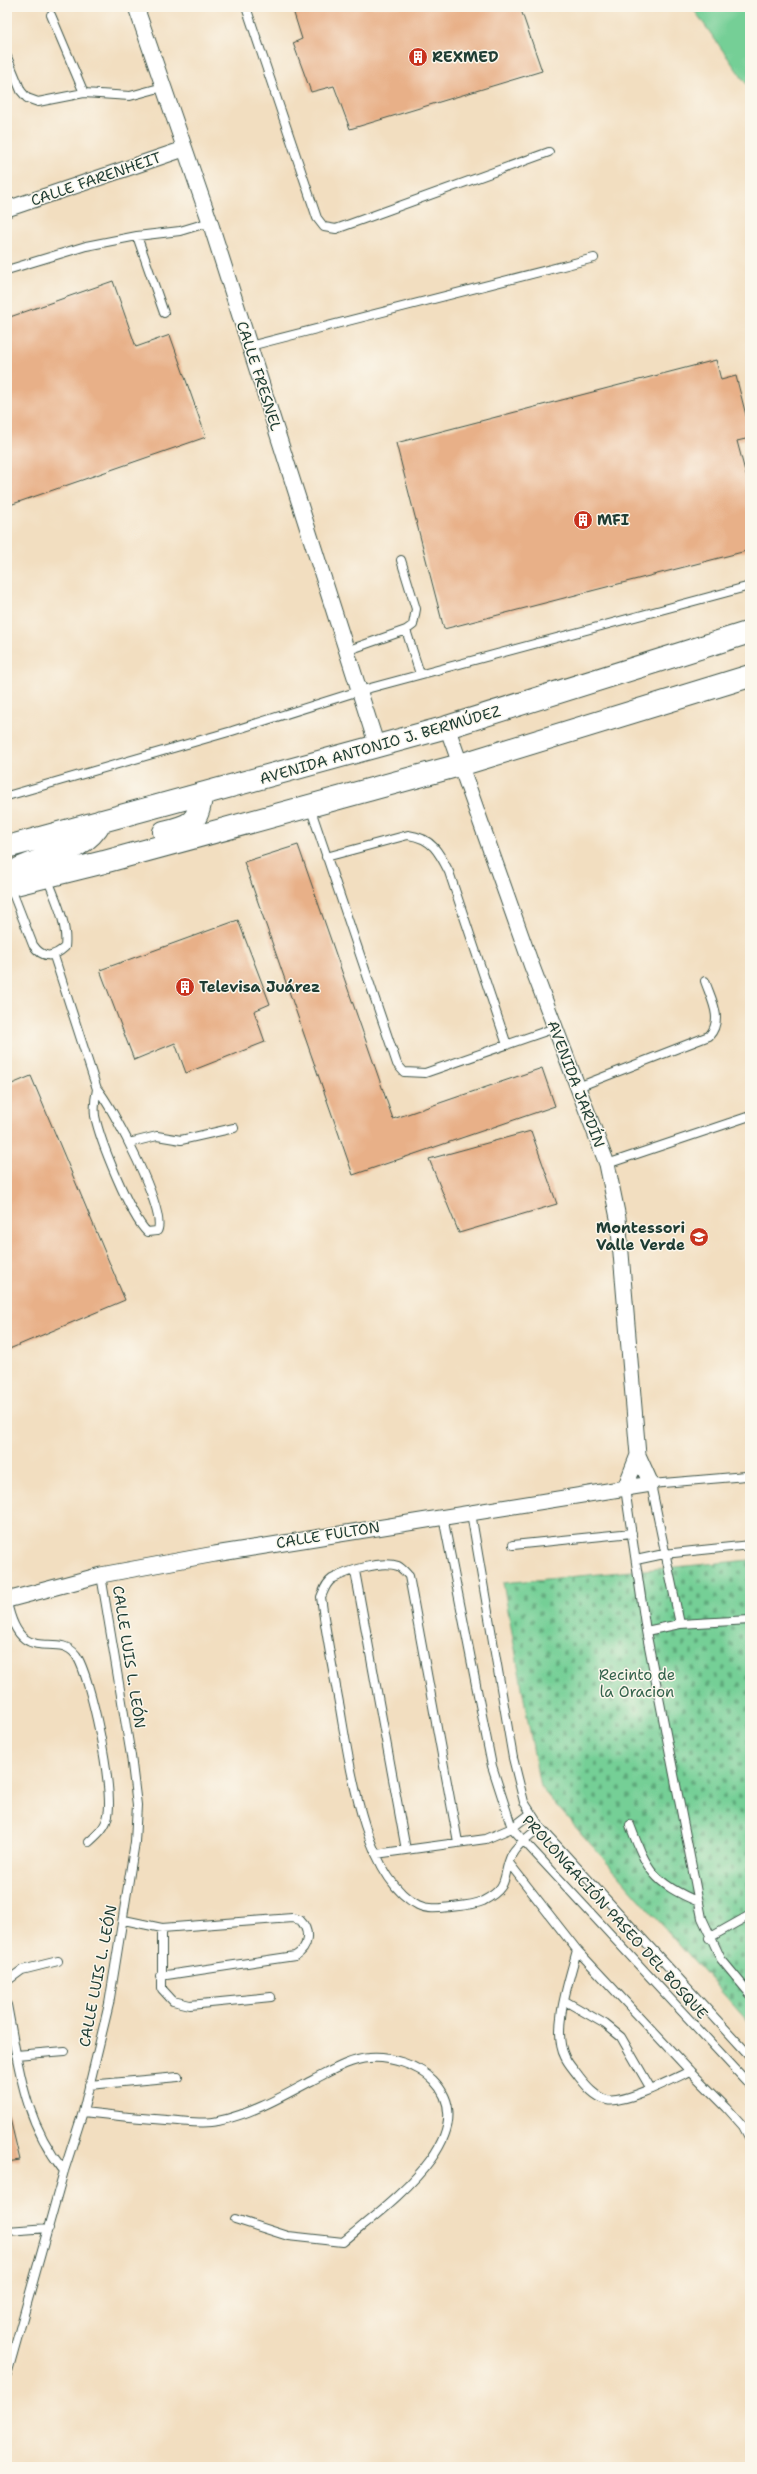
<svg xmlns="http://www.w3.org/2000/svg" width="757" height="2474" font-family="'Shantell Sans',sans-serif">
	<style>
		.cemetery { fill: url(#cemetery-stones); stroke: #4a8665 }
		.pitch { fill: #75cf96; stroke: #4a8665 }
		.building { fill: #e8b088 }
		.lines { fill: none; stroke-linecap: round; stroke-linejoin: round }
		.lane-casing { stroke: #3f5549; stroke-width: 10 }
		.street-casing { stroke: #3f5549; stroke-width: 17 }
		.primary-casing { stroke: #3f5549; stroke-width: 24 }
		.lane { stroke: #fff; stroke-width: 8 }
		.street { stroke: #fff; stroke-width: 15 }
		.primary { stroke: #fff; stroke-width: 22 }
		.labels { text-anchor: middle; stroke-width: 3; stroke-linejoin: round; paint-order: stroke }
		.poi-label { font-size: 15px; font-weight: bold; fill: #1f3d34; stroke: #fbf7ec; text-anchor: start }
		.street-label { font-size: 15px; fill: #1f3d34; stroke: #fbf7ec }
		.park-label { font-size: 15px; fill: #34624c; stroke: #fbf7ec }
	</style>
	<defs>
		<pattern id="cemetery-stones" width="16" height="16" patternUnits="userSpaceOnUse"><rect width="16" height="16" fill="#75cf96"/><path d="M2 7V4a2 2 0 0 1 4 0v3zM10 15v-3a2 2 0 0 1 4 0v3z" fill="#5fa97b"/></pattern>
	</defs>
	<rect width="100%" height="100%" fill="#fbf7ec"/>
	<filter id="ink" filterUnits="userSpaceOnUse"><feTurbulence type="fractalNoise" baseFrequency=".025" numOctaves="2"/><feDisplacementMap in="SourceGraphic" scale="8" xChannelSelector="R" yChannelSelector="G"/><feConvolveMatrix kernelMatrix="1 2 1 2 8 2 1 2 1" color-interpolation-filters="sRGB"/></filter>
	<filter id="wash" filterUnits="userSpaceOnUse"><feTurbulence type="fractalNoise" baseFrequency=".012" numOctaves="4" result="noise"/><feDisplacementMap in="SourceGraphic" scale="16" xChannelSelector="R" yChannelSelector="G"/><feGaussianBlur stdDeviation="0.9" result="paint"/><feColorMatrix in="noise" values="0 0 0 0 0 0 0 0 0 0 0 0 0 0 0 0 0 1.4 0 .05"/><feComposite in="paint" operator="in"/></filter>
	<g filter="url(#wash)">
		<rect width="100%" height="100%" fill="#f2dec0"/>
		<path class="cemetery" d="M750,1560V2024L540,1787L503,1583Z"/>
		<path class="pitch" d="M692,7H750V89Z"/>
		<g id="blocks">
			<path class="building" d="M292,7H520L542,71L350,129L334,86L311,92L293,43L302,39Z
				M113,281L136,347L170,335L206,437L7,506V318Z
				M716,360L721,380L736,376L750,431V438L737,441L750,490V550L444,629L396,443Z
				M298,845L393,1119L542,1068L555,1106L353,1175L244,862Z
				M238,920L270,1004L254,1011L265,1042L186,1073L175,1043L134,1060L100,970Z
				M31,1076L125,1300L7,1350V1086Z
				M531,1131L557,1204L459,1233L429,1159Z
				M7,2106L20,2160L7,2162Z"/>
		</g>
	</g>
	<g filter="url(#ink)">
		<use href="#blocks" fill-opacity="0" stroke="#3f5549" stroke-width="1"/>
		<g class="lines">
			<defs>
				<path id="lane" d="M246,7L317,218L324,227L336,229L549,152
					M51,15L84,93
					M7,57L21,91L27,98L38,102L84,93L130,96L163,87
					M137,236L164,313
					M7,270L86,246L137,236L180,231L210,222
					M250,346L594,258
					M406,630L420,674
					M346,651L406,630L413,625L416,609L401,560
					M7,796L232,731L359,691L750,586
					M310,807L397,1064L404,1072L425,1073L555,1028
					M326,857L408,835C432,838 439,852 449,872L507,1045
					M10,886L33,945C43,959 53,958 65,947C68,923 55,899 47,877
					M54,956L97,1089C95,1098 94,1107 95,1116C100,1141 130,1215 147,1232L157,1231C169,1215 112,1105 97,1089
					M578,1087L709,1036C724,1020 711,999 705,981
					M129,1143L157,1136L181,1140L234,1128
					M607,1164L750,1116
					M625,1488L646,1631L702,1918L721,1959L750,1994
					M471,1513L513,1758L524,1802L540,1827L750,2056
					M443,1517L492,1766L512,1828L750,2085
					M513,1545L632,1533
					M636,1560L664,1554L750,1545
					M355,1571L406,1850
					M7,1602C21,1670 56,1629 76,1655C91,1676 114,1790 108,1815C106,1827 98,1834 89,1842
					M680,1624L651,1484L746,1476
					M646,1631L680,1624L750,1620
					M630,1825C647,1870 653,1883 699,1902
					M458,1842L409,1576C406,1573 402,1568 398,1566C382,1560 347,1571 332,1579C326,1583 324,1590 321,1597C326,1634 333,1671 340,1708C349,1761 364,1878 418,1905C428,1910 440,1908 451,1907C460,1906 474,1905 483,1901C512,1886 501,1876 512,1854C518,1843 531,1835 540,1827
					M376,1854L486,1839L512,1828L530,1814
					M509,1863L577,1950L690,2071L727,2108L743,2126L750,2139
					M124,1920L162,1928L292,1918L300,1920C311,1931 309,1948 295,1956L160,1976
					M162,1928V1989L173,2001L190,2005L271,1997
					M709,1938L750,1915
					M577,1950C570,1978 551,2030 565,2057C568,2064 575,2071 579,2077C586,2086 595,2097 607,2100C625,2104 673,2079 690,2071
					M7,1981L22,1970L58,1961
					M565,2001L605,2024L621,2037L651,2089
					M7,2005C19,2067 23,2120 64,2171
					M16,2055L65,2051
					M89,2085L178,2077
					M83,2112C115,2116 147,2119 179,2121C191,2122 207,2124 218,2121C252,2114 283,2096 313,2080C329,2072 350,2059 369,2058C390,2056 418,2065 433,2080C488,2136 381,2209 343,2242L288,2236L235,2219
					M7,2231L49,2228
					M7,2375L64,2171L83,2112L109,2004L135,1842L137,1805L131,1756L101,1575"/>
				<path id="street" d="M136,7L210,222L377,746
					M7,209L184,149
					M625,1488L638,1455
					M7,1600L101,1575L215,1554L651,1484L638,1455L618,1218L607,1164L531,964L447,727"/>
				<path id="primary" d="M164,832C189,826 199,824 201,795
					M7,847L447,727L750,632
					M10,883L14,874L19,869C48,855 85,852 101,821
					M7,886L104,862L460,765L750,676"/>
			</defs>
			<use href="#lane" class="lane-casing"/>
			<use href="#street" class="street-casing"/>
			<use href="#primary" class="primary-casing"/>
			<use href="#lane" class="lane"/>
			<use href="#street" class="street"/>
			<use href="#primary" class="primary"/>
		</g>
	</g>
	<defs>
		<symbol id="building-disc" viewBox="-11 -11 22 22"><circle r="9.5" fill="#c8321e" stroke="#fbf7ec"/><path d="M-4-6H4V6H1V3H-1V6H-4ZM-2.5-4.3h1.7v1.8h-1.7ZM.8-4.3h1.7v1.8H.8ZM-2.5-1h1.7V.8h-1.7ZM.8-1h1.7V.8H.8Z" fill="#fff"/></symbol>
		<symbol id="school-disc" viewBox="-11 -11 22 22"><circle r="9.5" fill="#c8321e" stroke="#fbf7ec"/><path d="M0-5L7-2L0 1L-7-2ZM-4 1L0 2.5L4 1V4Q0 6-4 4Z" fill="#fff"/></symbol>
	</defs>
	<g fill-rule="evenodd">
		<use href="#building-disc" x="407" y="46" width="22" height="22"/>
		<use href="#building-disc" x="572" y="509" width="22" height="22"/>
		<use href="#building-disc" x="174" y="976" width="22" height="22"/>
		<use href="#school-disc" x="688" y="1226" width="22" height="22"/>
	</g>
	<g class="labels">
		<g class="poi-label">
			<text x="432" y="62">REXMED</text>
			<text x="597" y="525">MFI</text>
			<text x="199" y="992">Televisa Juárez</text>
			<text x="685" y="1233" text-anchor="end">Montessori<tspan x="685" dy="17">Valle Verde</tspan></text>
		</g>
		<g class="street-label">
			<text transform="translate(96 179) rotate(-19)" y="5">CALLE FARENHEIT</text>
			<text transform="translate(259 376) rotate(72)" y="5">CALLE FRESNEL</text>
			<text transform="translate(380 745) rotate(-16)" y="5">AVENIDA ANTONIO J. BERMÚDEZ</text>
			<text transform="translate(576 1084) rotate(69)" y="5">AVENIDA JARDÍN</text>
			<text transform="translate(328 1535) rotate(-9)" y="5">CALLE FULTON</text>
			<text transform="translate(129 1657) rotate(81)" y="5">CALLE LUIS L. LEÓN</text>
			<text transform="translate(615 1917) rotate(48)" y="5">PROLONGACIÓN PASEO DEL BOSQUE</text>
			<text transform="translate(98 1976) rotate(-79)" y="5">CALLE LUIS L. LEÓN</text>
		</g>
		<g class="park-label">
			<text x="637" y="1680">Recinto de<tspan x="637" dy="17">la Oracion</tspan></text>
		</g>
	</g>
	<rect width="757" height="2474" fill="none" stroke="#fbf7ec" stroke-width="24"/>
</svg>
